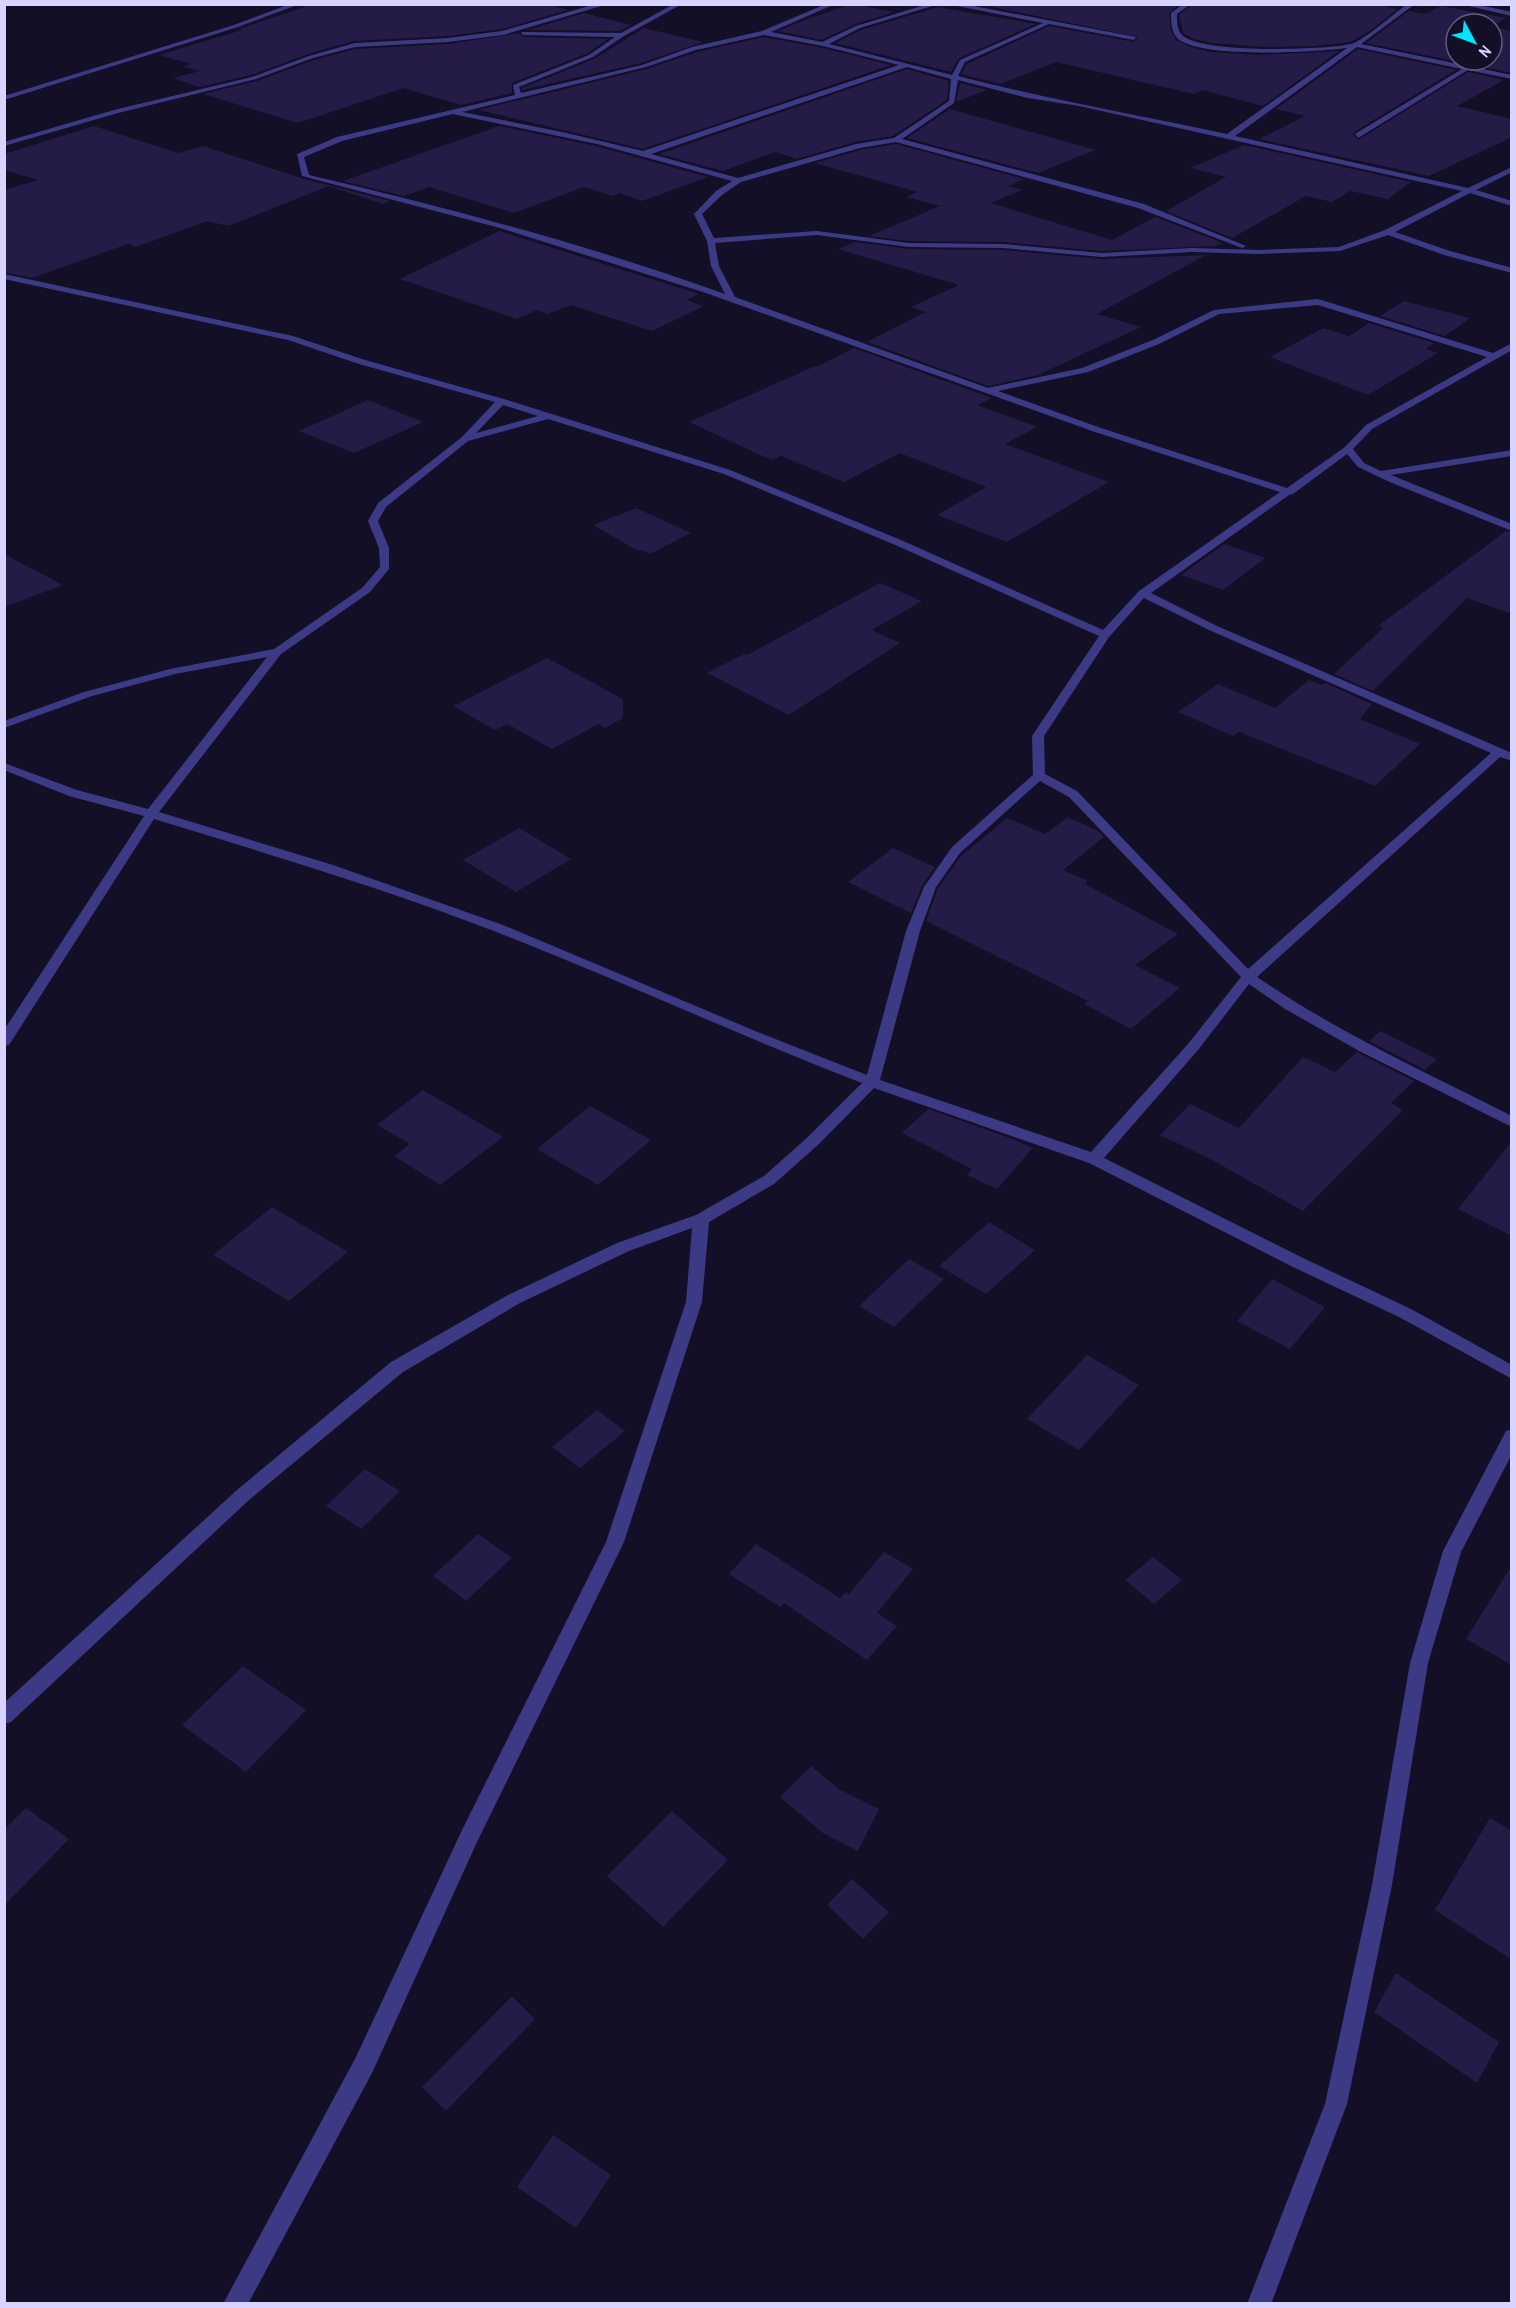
<svg xmlns="http://www.w3.org/2000/svg" width="1516" height="2308" font-family="'Archivo Narrow',sans-serif">
	<style>
		.building { fill: #241b47 }
		.lines { fill: none; stroke-linecap: round; stroke-linejoin: round }
		.street { fill: #3d3a85; fill-rule: evenodd }
	</style>
	<rect width="100%" height="100%" fill="#130f26"/>
	<path class="building" d="M313,4H547L568,10L502,29L448,36L354,41L308,54L251,75L199,87L173,78L200,71L183,67L191,64L159,55L242,30L239,29Z
		M852,4L894,12L855,24L822,40L778,31L807,19Z
		M978,4H1179L1169,13L1171,31L1176,40L1191,47L1210,52L1259,55L1339,51L1263,106L1202,90L1194,94L1056,62L1001,84L961,74L967,64L1049,26L1134,42L1138,37Z
		M1193,4H1374L1397,9L1370,31L1350,42L1316,46L1264,47L1213,43L1194,39L1183,33L1179,15Z
		M1441,6L1507,18L1492,26V24H1456V60H1492V27L1512,31V73L1366,43L1409,11L1425,14Z
		M938,7L1036,24L959,58L951,72L835,43L861,30Z
		M584,13L631,25L620,31L528,30Z
		M644,28L703,42L641,63L522,90V88L594,59Z
		M519,33L523,37L608,39L588,53L512,83V93L461,105L403,88L298,123L203,94L257,81L314,60L355,49L448,44Z
		M764,37L823,48L891,65L643,149L478,110L647,69L697,52Z
		M1358,49L1456,70L1354,132L1353,135L1358,140L1468,72L1504,80L1457,106L1512,119V137L1429,176L1259,139L1305,116L1276,109Z
		M907,69L949,81L947,100L893,136L855,142L797,159L775,152L723,171L659,154Z
		M960,83L987,90L956,102Z
		M950,109L1095,150L1038,173L907,138Z
		M94,126L178,153L203,146L301,178L390,201L383,204L329,186L228,226L207,221L136,247L128,244L32,278L4,272V190L38,180L4,170V154Z
		M499,126L596,146L708,177L642,201L620,193L613,196L584,187L514,213L429,187L404,196L343,181Z
		M896,144L1024,179L1008,186L1022,190L991,203L1112,240L1155,217L1223,243L1216,246L1102,251L1003,242L909,241L869,236L940,206L906,197L917,192L815,163L860,150Z
		M1244,145L1411,182L1388,199L1350,191L1332,202L1306,196L1232,238L1166,211L1226,177L1190,168Z
		M499,231L699,294L686,300L704,306L652,331L571,305L547,314L537,310L517,319L400,279Z
		M854,242L909,249L1003,250L1102,259L1206,255L1097,314L1141,327L1038,375L988,386L867,342L925,312L911,307L959,285L838,249Z
		M1404,301L1470,318L1445,336L1380,316Z
		M1369,323L1434,343L1426,349L1438,353L1368,395L1270,357L1323,328L1349,336Z
		M854,348L992,398L977,405L1037,427L1005,444L1109,482L1007,542L937,515L986,487L900,453L844,482L781,456L771,460L689,422L815,366L817,367Z
		M368,400L423,422L354,453L299,431Z
		M636,508L691,533L650,554L641,550L638,551L593,525Z
		M1506,531L1512,533V614L1467,598L1373,691L1334,674L1383,628L1378,626Z
		M1224,544L1265,558L1223,590L1181,575Z
		M4,554L63,585L4,607Z
		M880,583L922,601L872,630L900,643L789,715L707,673L744,654L747,655Z
		M547,658L623,699V718L605,728L599,724L552,749L507,724L495,730L453,706Z
		M1309,680L1322,685L1325,683L1372,704L1360,719L1420,744L1375,786L1239,732L1233,736L1178,712L1218,684L1275,708Z
		M1068,817L1098,831L1104,837L1063,870L1088,881L1085,884L1178,934L1135,965L1180,988L1131,1029L1084,1004L1088,1001L926,921L938,888L961,856L1007,818L1045,834Z
		M519,828L571,859L516,892L463,860Z
		M893,848L935,867L922,886L911,913L848,882Z
		M1380,1031L1437,1059L1425,1070L1369,1041Z
		M1357,1052L1414,1081L1391,1103L1403,1110L1303,1211L1212,1160L1160,1135L1190,1104L1239,1128L1303,1057L1335,1072Z
		M423,1090L503,1137L440,1185L394,1156L410,1144L377,1125Z
		M590,1106L651,1140L598,1185L537,1149Z
		M928,1109L1010,1138L1033,1148L997,1189L967,1175L972,1169L902,1133Z
		M1512,1141V1236L1458,1209Z
		M272,1207L348,1252L289,1301L213,1255Z
		M989,1222L1035,1250L986,1294L939,1266Z
		M909,1259L944,1279L894,1327L859,1306Z
		M1272,1279L1325,1307L1290,1349L1237,1321Z
		M1087,1355L1139,1385L1079,1450L1027,1419Z
		M597,1410L625,1431L580,1468L552,1447Z
		M365,1469L400,1491L361,1529L326,1506Z
		M478,1534L512,1558L466,1601L433,1576Z
		M756,1544L840,1598L846,1592L849,1594L884,1552L913,1569L877,1613L897,1626L867,1660L784,1603L780,1607L729,1574Z
		M1153,1557L1182,1580L1154,1604L1125,1580Z
		M1512,1565V1665L1466,1639Z
		M243,1666L306,1710L246,1772L182,1725Z
		M811,1766L839,1789L879,1809L858,1851L823,1833L780,1797Z
		M26,1808L69,1839L4,1906V1830Z
		M672,1811L728,1860L663,1927L607,1876Z
		M1490,1818L1512,1831V1960L1435,1910Z
		M852,1879L889,1912L863,1939L827,1905Z
		M1396,1973L1499,2042L1477,2083L1374,2012Z
		M512,1996L535,2019L446,2111L422,2087Z
		M553,2135L611,2175L576,2228L517,2187Z"/>
	<g class="lines">
		<path class="street" d="M290,4H300L238,27L4,100V96L234,25Z
			M596,4H608L503,35L448,42L355,47L313,58L256,79L118,113L4,146V142L114,110L252,77L309,56L355,43L448,38L502,31Z
			M674,4H682L624,36L593,57L519,87L521,93L642,65L692,47L762,31L826,4H835L771,32L822,42L856,26L928,4H939L860,28L829,44L952,75L960,60L1043,23L947,4H963L1136,37L1134,40L1049,24L965,62L958,76C1047,99 1138,115 1227,134L1347,48C1314,52 1203,59 1178,39C1171,32 1171,22 1171,13L1183,4H1191L1177,14C1177,21 1177,30 1182,35C1201,54 1324,50 1351,44C1363,41 1395,13 1407,4H1415L1361,44L1512,75V79L1468,70L1358,138L1355,134L1462,69L1357,47L1235,136L1468,188L1512,167V172L1476,190L1512,201V206L1470,193L1395,232L1450,251L1512,268V273L1444,255L1388,235L1340,251L1259,254L1192,252L1102,257L1003,248L909,247L817,235L715,243L719,266L735,297L988,388L1082,368L1153,340L1214,310L1318,299L1493,353L1512,343V350L1372,429L1353,449L1364,463L1381,471L1512,450V456L1391,475L1512,524V531L1392,483L1358,467L1347,454L1293,494L1289,495L1151,593L1217,626L1512,753V761L1500,757L1257,977C1337,1032 1425,1072 1512,1116V1127L1361,1052L1285,1009L1249,984L1198,1050L1104,1158L1305,1259L1411,1309L1512,1365V1379L1399,1317L1293,1267L1089,1163L874,1088L819,1144L774,1184L709,1222L702,1302L624,1542L477,1842L372,2073L248,2304H223L356,2057L463,1828L606,1542L686,1302L692,1228L629,1251L520,1303L403,1372L249,1500L11,1722L4,1724V1703L237,1490L391,1362L508,1295L617,1243L696,1215L764,1176L809,1136L862,1083C738,1035 617,979 494,931C383,888 268,854 154,819L9,1045L4,1046V1030L144,816L69,796L4,770V763L77,790L148,809L267,657L175,674L92,696L4,728V721L84,692L170,669L274,649L362,588L380,567L379,548L368,521L378,503L462,437L495,402L359,364L288,340L4,279V274L293,336L365,360L504,399L730,470L901,540L1103,630L1139,591L1280,492L1095,432L706,293L500,228L302,176L297,154L337,137L515,95L513,85L589,55L615,37L523,35L521,32L621,33ZM764,35L823,46L899,65L643,151L562,132L462,112L646,67L696,50ZM907,67L951,79L949,101L894,138L856,144L738,178L651,154ZM958,80L1028,98L1079,106L1462,191L1385,230L1339,247L1259,250L1192,248L1102,253L1003,244L909,243L817,231L714,238L702,214L722,195L741,182L860,148L896,142L1138,208L1242,248L1246,246L1144,204L902,139L954,103ZM453,114L597,144L732,181L716,191L694,214L707,241L711,266L725,294C589,245 449,208 309,175L304,157L342,141ZM1318,305L1487,357L1366,425L1345,447L1287,488L1101,428L998,391L1088,372L1159,344L1219,314ZM503,405L538,416L476,433ZM548,419L724,474L893,544L1099,636L1032,736L1033,775L952,847L924,887L906,931L867,1075L760,1033L503,925L333,865L159,812L281,654L370,592L389,569V548L378,521L386,507L468,441ZM1144,598L1209,630L1491,753L1248,969L1077,791L1045,774L1044,736L1109,637ZM1040,781L1069,797L1241,977L1188,1044L1091,1152L880,1080L920,931L936,887L960,853Z
			M1460,4H1474L1512,12V16Z
			M1512,1429V1454L1461,1552L1428,1663L1392,1885L1347,2104L1271,2304H1247L1325,2104L1372,1885L1410,1663L1443,1551L1506,1431Z"/>
	</g>
	<rect width="1516" height="2308" fill="none" stroke="#d9d4ff" stroke-width="12"/>
	<g transform="translate(1474 42) rotate(131)"><circle r="28" fill="#130f26" stroke="#625e7d" stroke-width="1.5"/>
	<path d="M0-4.5L10 22L0 15L-10 22Z" fill="#00e5ff"/>
	<text y="-9" font-size="16" font-weight="bold" text-anchor="middle" fill="#d9d4ff">N</text>
	</g>
</svg>
